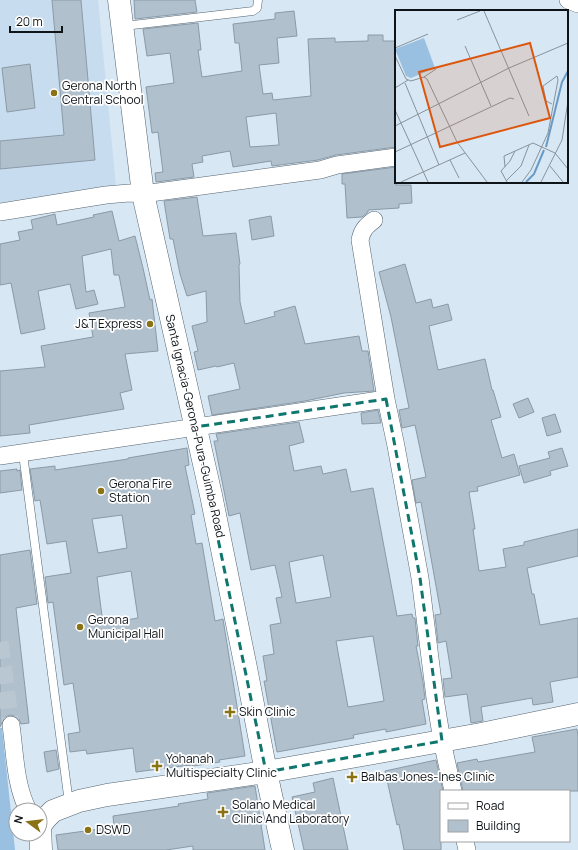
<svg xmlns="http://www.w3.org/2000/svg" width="578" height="850" font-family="Manrope,sans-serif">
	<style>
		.built { fill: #c7ddef }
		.green { fill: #99c0e1 }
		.building { fill: #b1c0cd; stroke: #8b9aa7; fill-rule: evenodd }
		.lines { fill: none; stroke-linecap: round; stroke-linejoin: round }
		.street-tunnel { stroke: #b9c7d3; stroke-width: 17; stroke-dasharray: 17 8; stroke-linecap: butt }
		.lane-casing { stroke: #56646f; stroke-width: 9 }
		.street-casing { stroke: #56646f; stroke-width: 18 }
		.secondary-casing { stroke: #56646f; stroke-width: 23 }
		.lane { stroke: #fff; stroke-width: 8 }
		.street { stroke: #fff; stroke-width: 17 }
		.secondary { stroke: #fff; stroke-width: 22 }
		.marked { fill: none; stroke: #0f766e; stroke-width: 3; stroke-dasharray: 8 5; stroke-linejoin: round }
		.poi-dot { fill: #897315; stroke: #fff; stroke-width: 1.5 }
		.labels { text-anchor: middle; stroke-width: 3.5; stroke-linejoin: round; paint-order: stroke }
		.poi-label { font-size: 12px; fill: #0f1418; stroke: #fff; text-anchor: start }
		.street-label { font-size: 12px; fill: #0f1418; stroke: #fff }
		.inset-river { fill: none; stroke: #679bc5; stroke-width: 2 }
		.inset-road { fill: none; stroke: #87939c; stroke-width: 1 }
		.view { fill: #dd560d; fill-opacity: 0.15; stroke: #dd560d; stroke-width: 2 }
		.inset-edge { fill: none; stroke: #0f1418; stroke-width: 2 }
	</style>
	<rect width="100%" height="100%" fill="#d7e7f4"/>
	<path class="built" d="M0,0H98L116,186L0,205Z"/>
	<path class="green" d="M0,728H2L15,850H0Z"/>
	<path class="building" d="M52,0H81L95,160L0,169V141L64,135Z
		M134,0H195L197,12L135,19Z
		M294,11L297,36L277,38L279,63L259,65L263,94L272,93L273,100L311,96L308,39L335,38V42L368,41V35H383V41H396V147L336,155L318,160L272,166L271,161L233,167L230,151L202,156L203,162L192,164L194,177L156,182L155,173L163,172L158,132L152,133L146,87L174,83L170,53L147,56L143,29L198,23L201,50H198L202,77L242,71L239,43H235L233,24L275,19V13ZM276,113L279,145L250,147L246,117Z
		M30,64L35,108L7,112L2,68Z
		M396,167V185H411L412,203L399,204V208L368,210V212L362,217L347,218L345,184H342V174Z
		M197,197L203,236L236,233L240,264L239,265L240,302L245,324L275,316L274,312L295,306L305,344L359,336L362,351H368L374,391L344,393L305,401L212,415L208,396L240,389L234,363L217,367L216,366L198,370L194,352L198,351L192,326L207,322L206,291L187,296L180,274L173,239H170L164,201Z
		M112,211L119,241L135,236L143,268L150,300L152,299L158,351L125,354L132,390L120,393L124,409L29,425L30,433L0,436V371L45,367L41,346L93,337L89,313L125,307L119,275H114L111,249L82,256L86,292L94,290L98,304L76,309L70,284L38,291L45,329L21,334L11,283L0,285V244L20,240L18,232L33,229L31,220L55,214L57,225L94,217L93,215Z
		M271,216L274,236L252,240L249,220Z
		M405,264L416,303L431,299L433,308L448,304L452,320L429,326L438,370L485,359L492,390H493L501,417L491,420L502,458L514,454L520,475L477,487L478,491L469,492L475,529H473L479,571L506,567L503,549L524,545V542L578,529V556L527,568L532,594H534L540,625L578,618V677L550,682L553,702L533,705L532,698L481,707L483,721L471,723L467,694L445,697L443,679L452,678L446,641L438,643L435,615L441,614L421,502L416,503L412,480L426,477L415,425L402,428L399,410L409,408L391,317L379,272Z
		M528,398L534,412L519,418L513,404Z
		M378,410L381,423L362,424L361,413Z
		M555,414L561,432L547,436L542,418Z
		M299,422L304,442L289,446L294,471L321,466L323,474L346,469L351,492L373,488L397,616L412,614L413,618H415L418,646H416L423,682L425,699L422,700L426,724L386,732V729L353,735L354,738L277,752L264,681H267L263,656L274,654L270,625L281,623L276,598L282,597L275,565L251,570L240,513L229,516L214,441H218L216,434ZM323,555L331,597L296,603L289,562ZM373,636L384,701L348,707L336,641Z
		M187,448L189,465L185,466L195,514L191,515L196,544L202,543L215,621L223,619L245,756L219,760L220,762L193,766L192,765L174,767L136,772L133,748L87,754L86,750L70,752L68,734L80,732L73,683L64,685L53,602L48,603L45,577L71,573L66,541L47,544L40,500L35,501L30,469L55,466V470L128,459V458ZM122,515L127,548L98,553L92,519ZM131,571L138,618L103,624L97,577Z
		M562,448L568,466L550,471L551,475L524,483L519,466L550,458L548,452Z
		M17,469V471L20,470L22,490L0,493V471Z
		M30,550L37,604L16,608L29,723L21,724L19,719L14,716L10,715L5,717L0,727V555Z
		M577,729L578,736V791H463L457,763L477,759L478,762L535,752L532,737Z
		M56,750L59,769L47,772L44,752Z
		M436,760L443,791H441V850H404L399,824L397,825L385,771Z
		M333,778L348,850H304L292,797L315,792L313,783Z
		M255,786L265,850H193V846L166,850H58L56,835L114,827L113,816L179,806L178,804L208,799L207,793Z"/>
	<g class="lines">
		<path class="street-tunnel" d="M0,642L11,725"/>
		<defs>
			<path id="lane" d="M124,26L253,11L257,8L258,0
				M23,454L69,803"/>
			<path id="street" d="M568,0L578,4
				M0,212L106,195L129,193L143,194L320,170L337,165L396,157
				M374,220C366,226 362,230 360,240L386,399L396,446L420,578L435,698L442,741L453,791
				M0,456L386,399
				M11,725C15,753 15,785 28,810
				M465,841L467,850"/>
			<path id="secondary" d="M119,0L143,194L211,495L246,668L266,772L283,850
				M41,850L40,826L46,818L53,811L79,801L107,795L266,772L481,734L578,714"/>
		</defs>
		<use href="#lane" class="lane-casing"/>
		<use href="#street" class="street-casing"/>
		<use href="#secondary" class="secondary-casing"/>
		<use href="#lane" class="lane"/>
		<use href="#street" class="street"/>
		<use href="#secondary" class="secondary"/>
	</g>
	<path class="marked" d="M386,399L420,578L442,741L266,772L195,427Z"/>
	<g class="poi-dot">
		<circle cx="54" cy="93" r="4"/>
		<circle cx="150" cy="324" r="4"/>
		<circle cx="101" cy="491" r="4"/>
		<circle cx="80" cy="627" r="4"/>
		<path d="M228 706h4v4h4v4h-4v4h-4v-4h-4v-4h4z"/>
		<path d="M155 760h4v4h4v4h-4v4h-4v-4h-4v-4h4z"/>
		<path d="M350 771h4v4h4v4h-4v4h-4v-4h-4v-4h4z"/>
		<path d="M221 806h4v4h4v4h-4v4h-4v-4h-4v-4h4z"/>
		<circle cx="88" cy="830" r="4"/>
	</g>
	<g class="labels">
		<g class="poi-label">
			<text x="62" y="90">Gerona North<tspan x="62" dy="14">Central School</tspan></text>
			<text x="142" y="328" text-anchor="end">J&amp;T Express</text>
			<text x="109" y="488">Gerona Fire<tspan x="109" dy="14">Station</tspan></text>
			<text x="88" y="624">Gerona<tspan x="88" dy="14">Municipal Hall</tspan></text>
			<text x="239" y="716">Skin Clinic</text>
			<text x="166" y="763">Yohanah<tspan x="166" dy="14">Multispecialty Clinic</tspan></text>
			<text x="361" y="781">Balbas Jones-Ines Clinic</text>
			<text x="232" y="809">Solano Medical<tspan x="232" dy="14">Clinic And Laboratory</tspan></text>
			<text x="96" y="834">DSWD</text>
		</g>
		<g class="street-label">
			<text transform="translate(195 426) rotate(77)" y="4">Santa Ignacia-Gerona-Pura-Guimba Road</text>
		</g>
	</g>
	<g transform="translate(395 10)">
		<rect width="173" height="173" fill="#d7e7f4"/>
		<path d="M29,28L40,58L16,68L11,66L0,39Z" fill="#99c0e1"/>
		<path class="inset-river" d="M151,137L167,72L173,61M131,172L139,164L149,140"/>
		<path class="inset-road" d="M89,1L134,106M62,10L85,1M70,36L96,96M0,38L33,24M0,46L11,69L16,71L29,67L32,69L62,132L92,172M29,67L41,59M10,73L44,155M0,78L13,70M0,100L33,172M0,116L114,58L173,33M0,142L115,88L119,89M55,150L64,168M155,156L168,172M110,157L109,146L138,133L160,143L173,159M111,171L126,156L134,135M6,172L70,143M112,172L106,161L115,151L120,141M127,172L136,160L153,123L163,70L162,66L148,76L151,91L157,94M146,172L167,130L173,91"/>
		<path class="view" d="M135,33L155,108L45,137L24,62Z"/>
		<rect width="173" height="173" class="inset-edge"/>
	</g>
	<rect x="440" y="790" width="130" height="52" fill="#ffffff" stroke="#9fa1a3"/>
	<rect x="448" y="803" width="20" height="6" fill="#ffffff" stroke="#9fa1a3"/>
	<text x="476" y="810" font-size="12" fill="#0f1418">Road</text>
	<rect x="448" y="820" width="20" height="12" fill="#b1c0cd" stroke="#9fa1a3"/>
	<text x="476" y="830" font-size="12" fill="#0f1418">Building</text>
	<g transform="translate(28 822) rotate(285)"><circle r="19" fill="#ffffff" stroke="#9fa1a3"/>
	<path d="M0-3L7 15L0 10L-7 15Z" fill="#897315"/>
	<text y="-6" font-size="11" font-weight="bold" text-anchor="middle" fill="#0f1418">N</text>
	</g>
	<path d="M10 26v6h52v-6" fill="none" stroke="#0f1418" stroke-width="2"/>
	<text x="16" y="26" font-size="12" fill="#0f1418" stroke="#ffffff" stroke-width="3" paint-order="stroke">20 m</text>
</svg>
